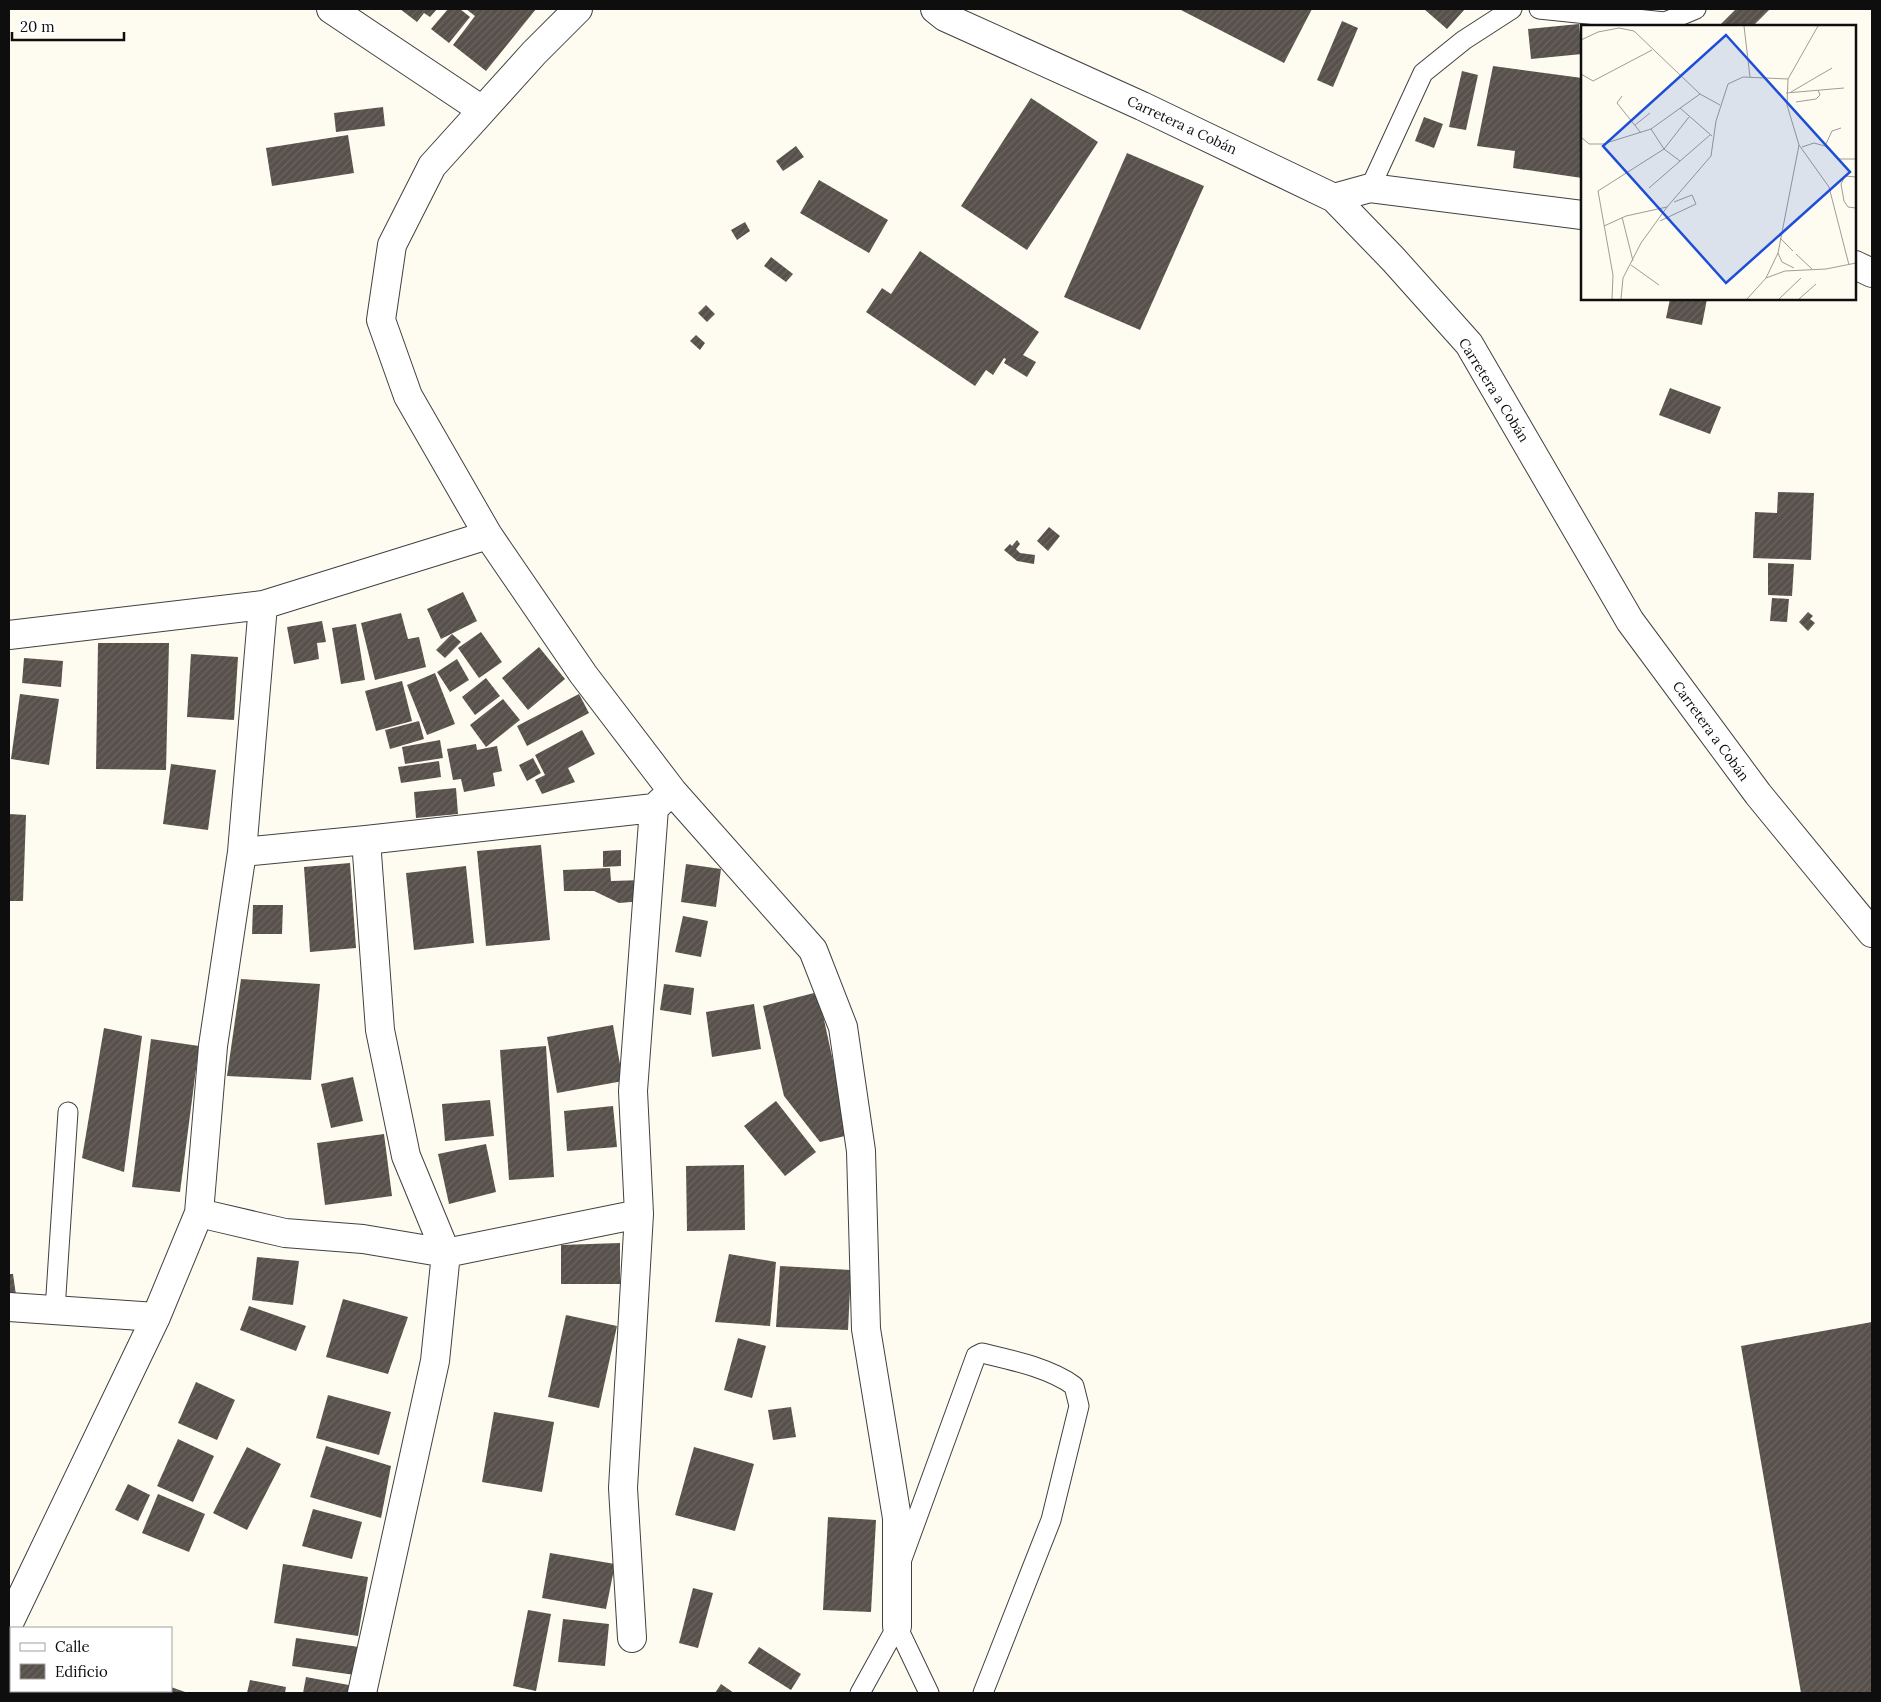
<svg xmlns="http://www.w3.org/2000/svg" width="1881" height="1702" font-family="Lora,serif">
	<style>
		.building { fill: url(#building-hatch) }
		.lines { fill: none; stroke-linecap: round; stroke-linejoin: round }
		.service-casing { stroke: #414141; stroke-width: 21 }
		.minor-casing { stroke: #414141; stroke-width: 30 }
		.tertiary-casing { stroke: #414141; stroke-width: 30 }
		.service { stroke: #fff; stroke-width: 19 }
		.minor { stroke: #fff; stroke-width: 28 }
		.tertiary { stroke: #fff; stroke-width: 28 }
		.labels { text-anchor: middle; stroke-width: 5; stroke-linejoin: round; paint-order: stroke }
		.street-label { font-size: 14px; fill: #0e0e0e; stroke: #fff }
		.inset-road { fill: none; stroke: #9e9d96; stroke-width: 1 }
		.view { fill: #1d4ed8; fill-opacity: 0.15; stroke: #1d4ed8; stroke-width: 2.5 }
		.inset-edge { fill: none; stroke: #0e0e0e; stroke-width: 2.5 }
	</style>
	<defs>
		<pattern id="building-hatch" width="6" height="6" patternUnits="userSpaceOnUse" patternTransform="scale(1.25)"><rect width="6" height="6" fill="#57504b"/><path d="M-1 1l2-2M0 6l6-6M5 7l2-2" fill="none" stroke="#6a6561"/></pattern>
	</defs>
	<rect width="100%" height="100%" fill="#fefcf0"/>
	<path class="building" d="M400,9H437L430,17L424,13L417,22Z
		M448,9H460L470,17L449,43L431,29Z
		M466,9H536L486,71L453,45L475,16Z
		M1179,9H1312L1284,63Z
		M1424,9H1465L1447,29Z
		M1736,9H1770L1753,26H1719Z
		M1342,21L1358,28L1333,87L1317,80Z
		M1579,24L1582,54L1531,59L1528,29Z
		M1493,66L1582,78V178L1513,168L1515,151L1477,146Z
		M1462,71L1478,75L1466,130L1449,127Z
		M1031,98L1098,142L1027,250L961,206Z
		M383,107L385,126L336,132L334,113Z
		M1424,117L1443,124L1434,148L1415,141Z
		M348,135L354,173L272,186L266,148Z
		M796,146L804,157L783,171L776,161Z
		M1127,153L1204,186L1140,330L1064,297Z
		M819,180L888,220L869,253L800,213Z
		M745,222L750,231L737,240L731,230Z
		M920,251L1039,332L1023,355L1036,362L1027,377L1004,363L1006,359L1004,358L993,375L986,370L975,386L866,312L882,288L891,294Z
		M771,257L793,274L786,282L764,266Z
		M1670,299H1707L1702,325L1666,318Z
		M706,305L715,314L707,322L698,313Z
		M696,335L705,343L700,350L690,341Z
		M1670,388L1721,407L1710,434L1659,415Z
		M1778,492L1814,493L1811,560L1753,558L1755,512L1777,513Z
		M1049,527L1060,536L1048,551L1037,541Z
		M1017,540L1020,544L1016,549L1020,553L1035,555L1034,564L1017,561L1004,550L1010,544L1012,546Z
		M1768,563L1794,564L1792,596L1768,595Z
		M463,592L477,621L441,639L427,609Z
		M1772,598L1789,599L1787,622L1770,621Z
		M1808,612L1813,616L1810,619L1815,623L1808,631L1799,622Z
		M401,613L408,639L419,637L426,667L375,680L361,623Z
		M322,621L326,642L317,643L319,659L294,664L287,627Z
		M356,624L365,680L341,684L332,628Z
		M481,632L502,662L479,678L458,648Z
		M452,634L461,642L445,658L436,650Z
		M98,643H169L166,770L96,769Z
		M539,647L565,679L528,710L502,678Z
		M191,654L238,657L234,720L187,717Z
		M24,658L63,661L61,687L22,683Z
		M457,659L469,680L450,692L437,672Z
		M435,673L455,724L427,735L407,685Z
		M486,678L500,696L475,715L462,697Z
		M402,681L412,721L376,731L365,691Z
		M20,694L59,699L49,765L11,759Z
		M579,694L589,713L527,746L517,726Z
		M503,699L520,720L486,747L470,725Z
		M419,721L424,739L390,749L385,730Z
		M582,730L595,754L568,768L575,782L542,794L535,780L545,775L535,755Z
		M440,740L443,758L405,764L402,747Z
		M476,744L477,750L497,746L502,771L493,773L495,786L464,792L461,779L453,780L447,749Z
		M533,758L541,773L527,781L519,765Z
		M439,761L441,777L401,783L398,767Z
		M171,764L216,770L208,830L163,824Z
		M456,788L458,814L416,818L414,792Z
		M9,814L26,815L23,901H9Z
		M541,845L550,940L486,946L477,851Z
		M621,850V866L603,867V851Z
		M350,863L356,948L310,952L304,867Z
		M686,864L721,869L716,907L681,902Z
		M466,866L474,943L414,950L406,873Z
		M610,868L611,881L643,880V901L619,903L594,891H564L563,870Z
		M253,905H283L282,934H252Z
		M683,916L708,921L701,957L675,952Z
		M241,979L320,984L311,1080L227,1076Z
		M664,984L694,988L691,1015L660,1010Z
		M818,992L849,1135L820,1142L784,1096L763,1006Z
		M754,1004L761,1049L712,1057L706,1012Z
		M613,1025L623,1081L557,1093L547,1037Z
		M104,1028L142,1036L124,1172L82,1158Z
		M151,1039L199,1046L180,1192L132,1187Z
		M546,1046L554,1177L509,1180L500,1050Z
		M353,1077L363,1121L331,1128L321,1084Z
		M490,1100L494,1136L445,1141L442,1104Z
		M776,1101L816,1152L785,1176L744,1126Z
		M613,1106L617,1147L567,1151L564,1111Z
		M384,1134L392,1196L325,1205L317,1143Z
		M486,1144L496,1192L449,1204L438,1154Z
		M744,1165L745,1230L687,1231L686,1166Z
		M620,1243V1284H561V1245Z
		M729,1254L776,1262L770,1326L715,1322Z
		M257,1257L299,1261L293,1305L252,1300Z
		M780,1266L851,1270L848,1330L776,1327Z
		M9,1274H13L16,1295L9,1294Z
		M343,1299L408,1317L388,1374L326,1357Z
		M249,1306L306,1326L296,1351L240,1330Z
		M566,1315L617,1326L599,1408L548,1397Z
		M1872,1322V1693H1801L1741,1346Z
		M738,1338L766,1346L752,1398L724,1390Z
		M196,1382L235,1400L217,1440L178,1423Z
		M328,1395L391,1412L379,1455L316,1438Z
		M791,1407L796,1437L773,1440L768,1410Z
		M494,1412L554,1422L542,1492L482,1482Z
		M178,1439L214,1456L193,1502L157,1486Z
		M326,1446L391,1466L381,1518L310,1497Z
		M247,1447L281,1464L247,1530L213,1513Z
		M694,1447L754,1464L735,1531L675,1515Z
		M128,1484L150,1495L138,1521L115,1510Z
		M158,1494L205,1514L189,1552L142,1533Z
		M313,1509L362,1522L352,1559L302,1546Z
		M828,1517L876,1520L871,1612L823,1610Z
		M550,1553L615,1564L606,1609L542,1598Z
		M283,1564L368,1577L358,1636L274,1623Z
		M693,1588L713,1593L698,1648L679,1643Z
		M528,1610L551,1614L536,1691L513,1686Z
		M563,1619L609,1624L605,1666L558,1662Z
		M296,1638L359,1647L355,1675L292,1666Z
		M759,1647L801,1674L791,1690L748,1663Z
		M306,1677L354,1686L352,1693H303Z
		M250,1680L286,1687L285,1693H247Z
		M721,1684L734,1693H715Z
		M171,1687L188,1693H132L133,1691H171Z
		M46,1691H100L102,1693H43Z"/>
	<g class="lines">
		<defs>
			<path id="service" d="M1539,9L1665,22L1696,9
				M1370,188L1423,73L1464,40L1512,9
				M55,1310L68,1112
				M902,1559L976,1356L982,1353C1011,1360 1050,1368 1074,1386L1079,1406L1051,1520L983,1693
				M897,1626L929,1693
				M860,1693L897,1626"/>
			<path id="minor" d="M331,9L482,110
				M578,9L534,53L432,166L392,245L381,320L408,396L488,535L583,674L673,792L813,950L843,1027L861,1151L866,1329L897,1518V1626
				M1334,198L1370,188L1582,215
				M1855,265L1872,273
				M9,635L263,605L488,535
				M242,852L366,840L654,808L666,797
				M199,1213L285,1233L363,1239L446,1253L639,1214
				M9,1307L156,1317
				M9,1623L156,1317L199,1213L213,1046L242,852L263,605
				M632,1638L623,1488L639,1214L633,1091L654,808
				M362,1693L435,1361L446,1253L406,1156L380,1030L366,840"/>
			<path id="tertiary" d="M935,9L945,17L1142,106L1334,198L1393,259L1469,344L1630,621L1758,794L1872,933"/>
		</defs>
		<use href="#service" class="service-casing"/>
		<use href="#minor" class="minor-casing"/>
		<use href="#tertiary" class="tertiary-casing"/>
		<use href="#service" class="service"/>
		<use href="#minor" class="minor"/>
		<use href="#tertiary" class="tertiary"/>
	</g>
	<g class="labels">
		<g class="street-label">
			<text transform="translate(1182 125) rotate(25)" y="5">Carretera a Cobán</text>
			<text transform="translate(1494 390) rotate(58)" y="5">Carretera a Cobán</text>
			<text transform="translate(1711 731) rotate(54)" y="5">Carretera a Cobán</text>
		</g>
	</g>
	<g transform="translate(1581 25)">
		<rect width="275" height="275" fill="#fefcf0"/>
		<path class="inset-road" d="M163,1L169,52M0,15L17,7L38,3L53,6L119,69L139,80M0,49L12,56L71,25M210,67L251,43M205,68L263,63M41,71L36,78L60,108M215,77L235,74L239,70L237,65M99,83L131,111M54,100L69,88M70,104L83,124L99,136M0,112L8,119H22L70,104L119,69M218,120L248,162L268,240M244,121L257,134H274M221,122L233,118L244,121L251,106L260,103M275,152L264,151L260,159L263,176L267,182L275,183M68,163L129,110M41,192L52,236M79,196L115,179L111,170L93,177M23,201L45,191L86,182M199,213L212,226M197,228L201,237L213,243M215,229L231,244M50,240L78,260M185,253L204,246L245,244L275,238M31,274L32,250L17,166L83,124L108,92M40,274L42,253L60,218L86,182L130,131L135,96L147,59L162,52L207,54M166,274L185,253L197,228L218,120L206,80L207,54L237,1M198,274L220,253M218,274L235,259"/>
		<path class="view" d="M145,10L269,147L145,258L22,121Z"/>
		<rect width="275" height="275" class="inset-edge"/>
	</g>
	<rect width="1881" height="1702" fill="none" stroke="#0e0e0e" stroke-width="20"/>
	<rect x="10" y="1627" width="162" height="65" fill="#ffffff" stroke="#9f9f9f"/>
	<rect x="20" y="1643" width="25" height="8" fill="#ffffff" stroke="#9f9f9f"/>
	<text x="55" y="1652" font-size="15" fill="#0e0e0e">Calle</text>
	<rect x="20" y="1664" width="25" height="15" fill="url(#building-hatch)" stroke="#9f9f9f"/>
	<text x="55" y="1677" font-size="15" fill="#0e0e0e">Edificio</text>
	<path d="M12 32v8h112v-8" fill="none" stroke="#0e0e0e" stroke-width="2.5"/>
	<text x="20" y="32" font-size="15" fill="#0e0e0e" stroke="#ffffff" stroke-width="4" paint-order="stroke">20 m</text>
</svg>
